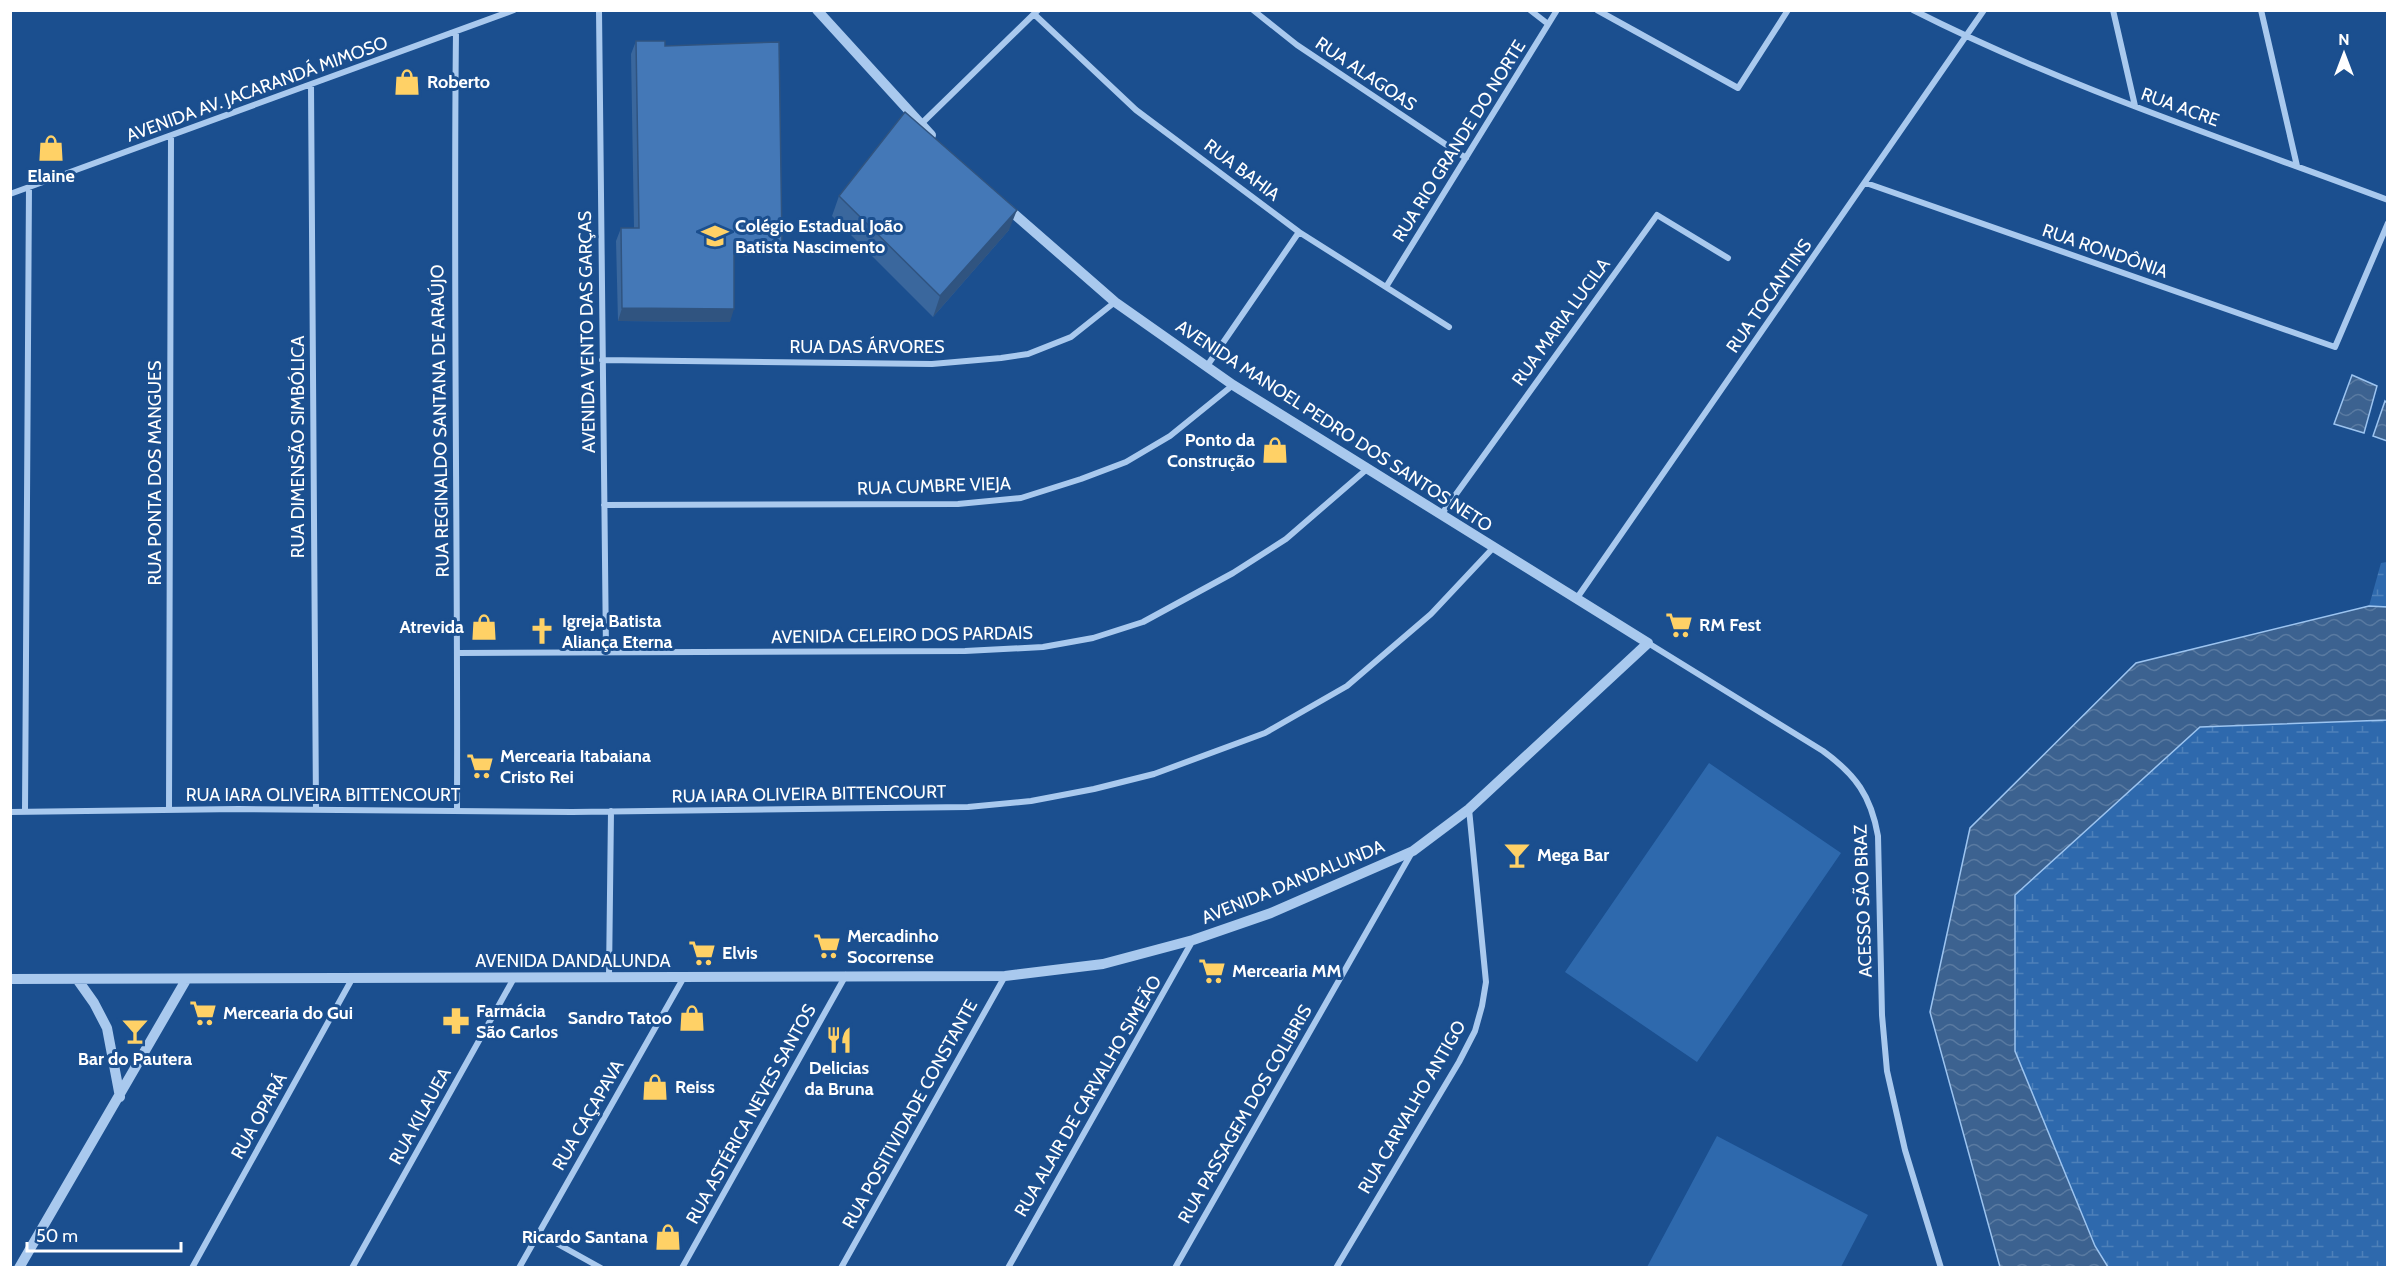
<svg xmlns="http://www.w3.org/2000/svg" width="2398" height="1278" font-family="Cabin,sans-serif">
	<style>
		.grass { fill: #2e69ad }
		.wetland { fill: url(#wetland-marsh) }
		.water { fill: url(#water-waves); stroke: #9cc4f0; stroke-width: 1.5 }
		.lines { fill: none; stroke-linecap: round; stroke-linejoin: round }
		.minor { stroke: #a9c9ee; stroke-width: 6 }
		.tertiary { stroke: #a9c9ee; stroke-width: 10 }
		.wall { fill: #3a679d }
		.shaded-wall { fill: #305480 }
		.building { fill: #4478b7; stroke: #305480; stroke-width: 1.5 }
		.labels { text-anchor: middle; stroke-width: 6; stroke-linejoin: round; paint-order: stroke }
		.street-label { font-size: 18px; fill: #fff; stroke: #1b4f8f }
		.poi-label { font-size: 18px; font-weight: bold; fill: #fff; stroke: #1b4f8f; text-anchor: start }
	</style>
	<defs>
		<pattern id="wetland-marsh" width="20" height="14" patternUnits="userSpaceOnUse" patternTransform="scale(1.5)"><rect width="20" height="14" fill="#2e69ad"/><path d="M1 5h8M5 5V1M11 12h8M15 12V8" fill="none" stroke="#4d80b9"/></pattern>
		<pattern id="water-waves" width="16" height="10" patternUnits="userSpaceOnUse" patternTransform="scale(1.5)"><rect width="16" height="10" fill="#3c6290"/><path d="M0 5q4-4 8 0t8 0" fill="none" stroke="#597aa1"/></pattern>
	</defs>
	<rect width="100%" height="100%" fill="#1b4f8f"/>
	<path class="grass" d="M1709,763L1841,853L1697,1062L1565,972Z
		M1717,1136L1868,1215L1841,1267H1647Z"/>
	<path class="wetland" d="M2387,562V607L2369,606L2381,563Z
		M2387,720V1267H2108L2095,1246L2015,1051V895L2200,727Z"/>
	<path class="water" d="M2352,375L2377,386L2364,433L2334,424Z
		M2385,401L2387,403V441L2373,436Z
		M2369,606L2387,607V720L2200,727L2015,895V1051L2095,1246L2108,1267H2000L1930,1012L1970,828L2136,663Z"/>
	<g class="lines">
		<path class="minor" d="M599,10L606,652
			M1253,10L1297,45L1466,158
			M1530,10L1548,24
			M1597,10L1738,88L1788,10
			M1913,10C2065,87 2228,140 2388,200
			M2113,10L2135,106
			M2261,10L2297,166
			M1034,14L1136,110L1299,232L1449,327
			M456,32C453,291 458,550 457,809
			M311,85L316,809
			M920,125L1038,10
			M1866,183L2335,347L2388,223
			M10,194L514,10
			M1386,287L1557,10
			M602,360L932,364L1001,358L1028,354L1071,337L1115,302
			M1207,366L1299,232
			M604,505L958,504L1021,498L1081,479L1126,462L1170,436L1233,385
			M1441,515L1657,215L1728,258
			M1577,598L1984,10
			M1648,643L1823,751C1856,775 1871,796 1878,836L1882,1015L1887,1071L1905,1150L1941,1268
			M457,653L965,651L1043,647L1093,638L1143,622L1233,573L1286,539L1367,469
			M169,810L171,136
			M10,812L239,809L572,812L968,807L1031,801L1094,789L1154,774L1265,733L1347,686L1431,614L1493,548
			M25,812L29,187
			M609,976L611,811
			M538,1233L601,1268
			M192,1268L352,979
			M352,1268L514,978
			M519,1268L684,977
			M682,1268L846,975
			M841,1268L1005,976
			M1008,1268L1193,940
			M1175,1268L1411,854
			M1336,1268L1459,1062L1475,1031L1482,1006L1486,982L1469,809"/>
		<path class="tertiary" d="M817,10L931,135
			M10,979L1005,976L1103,964L1193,940L1271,913L1413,851L1469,809L1648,643L1233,385L1115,302L1005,206
			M77,979L94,1003L107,1028L120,1097
			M19,1268L186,980"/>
	</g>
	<path class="wall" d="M636,41L665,46L778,255L734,256L730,322L618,321L616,241L621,228H634L631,54Z
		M839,196L1009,230L933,317L832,216Z"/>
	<path class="shaded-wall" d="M1017,210L1009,230L933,317L940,296Z
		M734,243H782L778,255L730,256Z
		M622,308L734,309L730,322L618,321Z"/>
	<path class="building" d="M636,41H665V46L779,42L782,243H734V309L622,308L621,228H639Z
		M905,112L1017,210L940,296L839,196Z"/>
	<defs>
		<symbol id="shop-bare" viewBox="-9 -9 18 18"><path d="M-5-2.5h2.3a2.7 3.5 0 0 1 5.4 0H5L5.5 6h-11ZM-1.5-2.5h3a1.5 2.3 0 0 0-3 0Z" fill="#ffd166" stroke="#1b4f8f" stroke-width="2.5" paint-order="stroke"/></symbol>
		<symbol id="school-bare" viewBox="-9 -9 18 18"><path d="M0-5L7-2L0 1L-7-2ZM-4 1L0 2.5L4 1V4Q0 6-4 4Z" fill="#ffd166" stroke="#1b4f8f" stroke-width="2.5" paint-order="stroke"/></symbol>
		<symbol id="supermarket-bare" viewBox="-9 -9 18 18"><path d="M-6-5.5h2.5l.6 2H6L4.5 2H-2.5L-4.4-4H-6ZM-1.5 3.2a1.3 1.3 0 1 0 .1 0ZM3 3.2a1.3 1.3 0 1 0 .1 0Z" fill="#ffd166" stroke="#1b4f8f" stroke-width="2.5" paint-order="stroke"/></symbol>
		<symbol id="church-bare" viewBox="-9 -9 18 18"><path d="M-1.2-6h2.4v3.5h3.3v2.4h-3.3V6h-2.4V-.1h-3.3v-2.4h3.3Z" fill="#ffd166" stroke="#1b4f8f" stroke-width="2.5" paint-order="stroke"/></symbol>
		<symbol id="bar-bare" viewBox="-9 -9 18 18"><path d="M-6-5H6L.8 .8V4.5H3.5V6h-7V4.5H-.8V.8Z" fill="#ffd166" stroke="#1b4f8f" stroke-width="2.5" paint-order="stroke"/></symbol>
		<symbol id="pharmacy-bare" viewBox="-9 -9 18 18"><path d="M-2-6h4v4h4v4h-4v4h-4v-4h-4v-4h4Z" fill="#ffd166" stroke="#1b4f8f" stroke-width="2.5" paint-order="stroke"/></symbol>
		<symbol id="restaurant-bare" viewBox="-9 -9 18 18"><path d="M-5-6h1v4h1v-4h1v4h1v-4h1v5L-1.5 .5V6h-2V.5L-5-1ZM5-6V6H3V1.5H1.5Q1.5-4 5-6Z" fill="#ffd166" stroke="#1b4f8f" stroke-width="2.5" paint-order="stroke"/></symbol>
	</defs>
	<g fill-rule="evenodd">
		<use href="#shop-bare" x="388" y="63" width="38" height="38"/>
		<use href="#shop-bare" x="32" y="129" width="38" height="38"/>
		<use href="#school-bare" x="696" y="217" width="38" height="38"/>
		<use href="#shop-bare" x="1256" y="431" width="38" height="38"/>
		<use href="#supermarket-bare" x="1660" y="606" width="38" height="38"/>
		<use href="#shop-bare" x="465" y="608" width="38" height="38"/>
		<use href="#church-bare" x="523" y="612" width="38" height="38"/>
		<use href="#supermarket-bare" x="461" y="747" width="38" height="38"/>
		<use href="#bar-bare" x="1498" y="836" width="38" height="38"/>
		<use href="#supermarket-bare" x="808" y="927" width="38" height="38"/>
		<use href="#supermarket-bare" x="683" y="934" width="38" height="38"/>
		<use href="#supermarket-bare" x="1193" y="952" width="38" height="38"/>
		<use href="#supermarket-bare" x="184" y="994" width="38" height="38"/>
		<use href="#shop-bare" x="673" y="999" width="38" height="38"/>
		<use href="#pharmacy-bare" x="437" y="1002" width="38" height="38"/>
		<use href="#bar-bare" x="116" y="1012" width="38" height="38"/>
		<use href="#restaurant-bare" x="820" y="1021" width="38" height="38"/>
		<use href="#shop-bare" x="636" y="1068" width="38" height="38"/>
		<use href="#shop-bare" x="649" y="1218" width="38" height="38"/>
	</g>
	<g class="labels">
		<g class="street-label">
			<text transform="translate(1366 74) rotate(34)" y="6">RUA ALAGOAS</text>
			<text transform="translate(257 89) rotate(-20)" y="6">AVENIDA AV. JACARANDÁ MIMOSO</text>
			<text transform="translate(2180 107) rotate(20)" y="6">RUA ACRE</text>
			<text transform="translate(1459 141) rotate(-58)" y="6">RUA RIO GRANDE DO NORTE</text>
			<text transform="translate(1242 170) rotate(37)" y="6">RUA BAHIA</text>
			<text transform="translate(2105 251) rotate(19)" y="6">RUA RONDÔNIA</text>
			<text transform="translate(1769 296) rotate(-55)" y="6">RUA TOCANTINS</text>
			<text transform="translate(1561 322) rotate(-54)" y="6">RUA MARIA LUCILA</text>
			<text transform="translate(587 332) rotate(-91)" y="6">AVENIDA VENTO DAS GARÇAS</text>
			<text x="867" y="353">RUA DAS ÁRVORES</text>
			<text transform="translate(440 421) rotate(-91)" y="6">RUA REGINALDO SANTANA DE ARAÚJO</text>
			<text transform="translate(1334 426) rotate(33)" y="6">AVENIDA MANOEL PEDRO DOS SANTOS NETO</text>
			<text transform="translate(298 447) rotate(-90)" y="6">RUA DIMENSÃO SIMBÓLICA</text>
			<text transform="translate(155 473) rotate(-90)" y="6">RUA PONTA DOS MANGUES</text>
			<text transform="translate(934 486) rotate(-2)" y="6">RUA CUMBRE VIEJA</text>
			<text transform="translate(902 635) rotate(-1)" y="6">AVENIDA CELEIRO DOS PARDAIS</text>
			<text transform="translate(809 794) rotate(-1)" y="6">RUA IARA OLIVEIRA BITTENCOURT</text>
			<text x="323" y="801">RUA IARA OLIVEIRA BITTENCOURT</text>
			<text transform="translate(1293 882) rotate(-22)" y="6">AVENIDA DANDALUNDA</text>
			<text transform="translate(1863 901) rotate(-92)" y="6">ACESSO SÃO BRAZ</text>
			<text x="573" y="967">AVENIDA DANDALUNDA</text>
			<text transform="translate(1088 1096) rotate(-60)" y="6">RUA ALAIR DE CARVALHO SIMEÃO</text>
			<text transform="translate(1412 1107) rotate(-60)" y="6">RUA CARVALHO ANTIGO</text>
			<text transform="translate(751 1114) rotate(-61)" y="6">RUA ASTÉRICA NEVES SANTOS</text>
			<text transform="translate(910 1114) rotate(-61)" y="6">RUA POSITIVIDADE CONSTANTE</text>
			<text transform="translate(1245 1114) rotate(-60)" y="6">RUA PASSAGEM DOS COLIBRIS</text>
			<text transform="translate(588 1115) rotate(-60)" y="6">RUA CAÇAPAVA</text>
			<text transform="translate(259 1116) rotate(-61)" y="6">RUA OPARÁ</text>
			<text transform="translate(420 1116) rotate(-61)" y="6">RUA KILAUEA</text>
		</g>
		<g class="poi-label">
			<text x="427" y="88">Roberto</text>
			<text x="51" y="182" text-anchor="middle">Elaine</text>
			<text x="735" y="232">Colégio Estadual João<tspan x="735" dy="21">Batista Nascimento</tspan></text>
			<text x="1255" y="446" text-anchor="end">Ponto da<tspan x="1255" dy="21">Construção</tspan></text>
			<text x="562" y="627">Igreja Batista<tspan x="562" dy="21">Aliança Eterna</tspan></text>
			<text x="1699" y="631">RM Fest</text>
			<text x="464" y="633" text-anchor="end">Atrevida</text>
			<text x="500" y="762">Mercearia Itabaiana<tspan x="500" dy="21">Cristo Rei</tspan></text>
			<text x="1537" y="861">Mega Bar</text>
			<text x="847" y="942">Mercadinho<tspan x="847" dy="21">Socorrense</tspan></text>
			<text x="722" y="959">Elvis</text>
			<text x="1232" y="977">Mercearia MM</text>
			<text x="476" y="1017">Farmácia<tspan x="476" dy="21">São Carlos</tspan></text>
			<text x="223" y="1019">Mercearia do Gui</text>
			<text x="672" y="1024" text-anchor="end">Sandro Tatoo</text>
			<text x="135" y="1065" text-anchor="middle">Bar do Pautera</text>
			<text x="839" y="1074" text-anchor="middle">Delicias<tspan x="839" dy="21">da Bruna</tspan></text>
			<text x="675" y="1093">Reiss</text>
			<text x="648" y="1243" text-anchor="end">Ricardo Santana</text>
		</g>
	</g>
	<rect width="2398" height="1278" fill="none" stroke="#ffffff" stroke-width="24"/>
	<g transform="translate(2344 54)" stroke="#1b4f8f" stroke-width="4.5" paint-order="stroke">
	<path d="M0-4.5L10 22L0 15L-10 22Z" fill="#ffffff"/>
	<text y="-9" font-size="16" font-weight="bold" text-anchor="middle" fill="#ffffff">N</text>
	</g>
	<path d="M27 1242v9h154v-9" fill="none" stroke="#ffffff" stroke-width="3"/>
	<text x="36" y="1242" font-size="18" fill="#ffffff" stroke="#1b4f8f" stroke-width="4.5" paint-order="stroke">50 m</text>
</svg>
